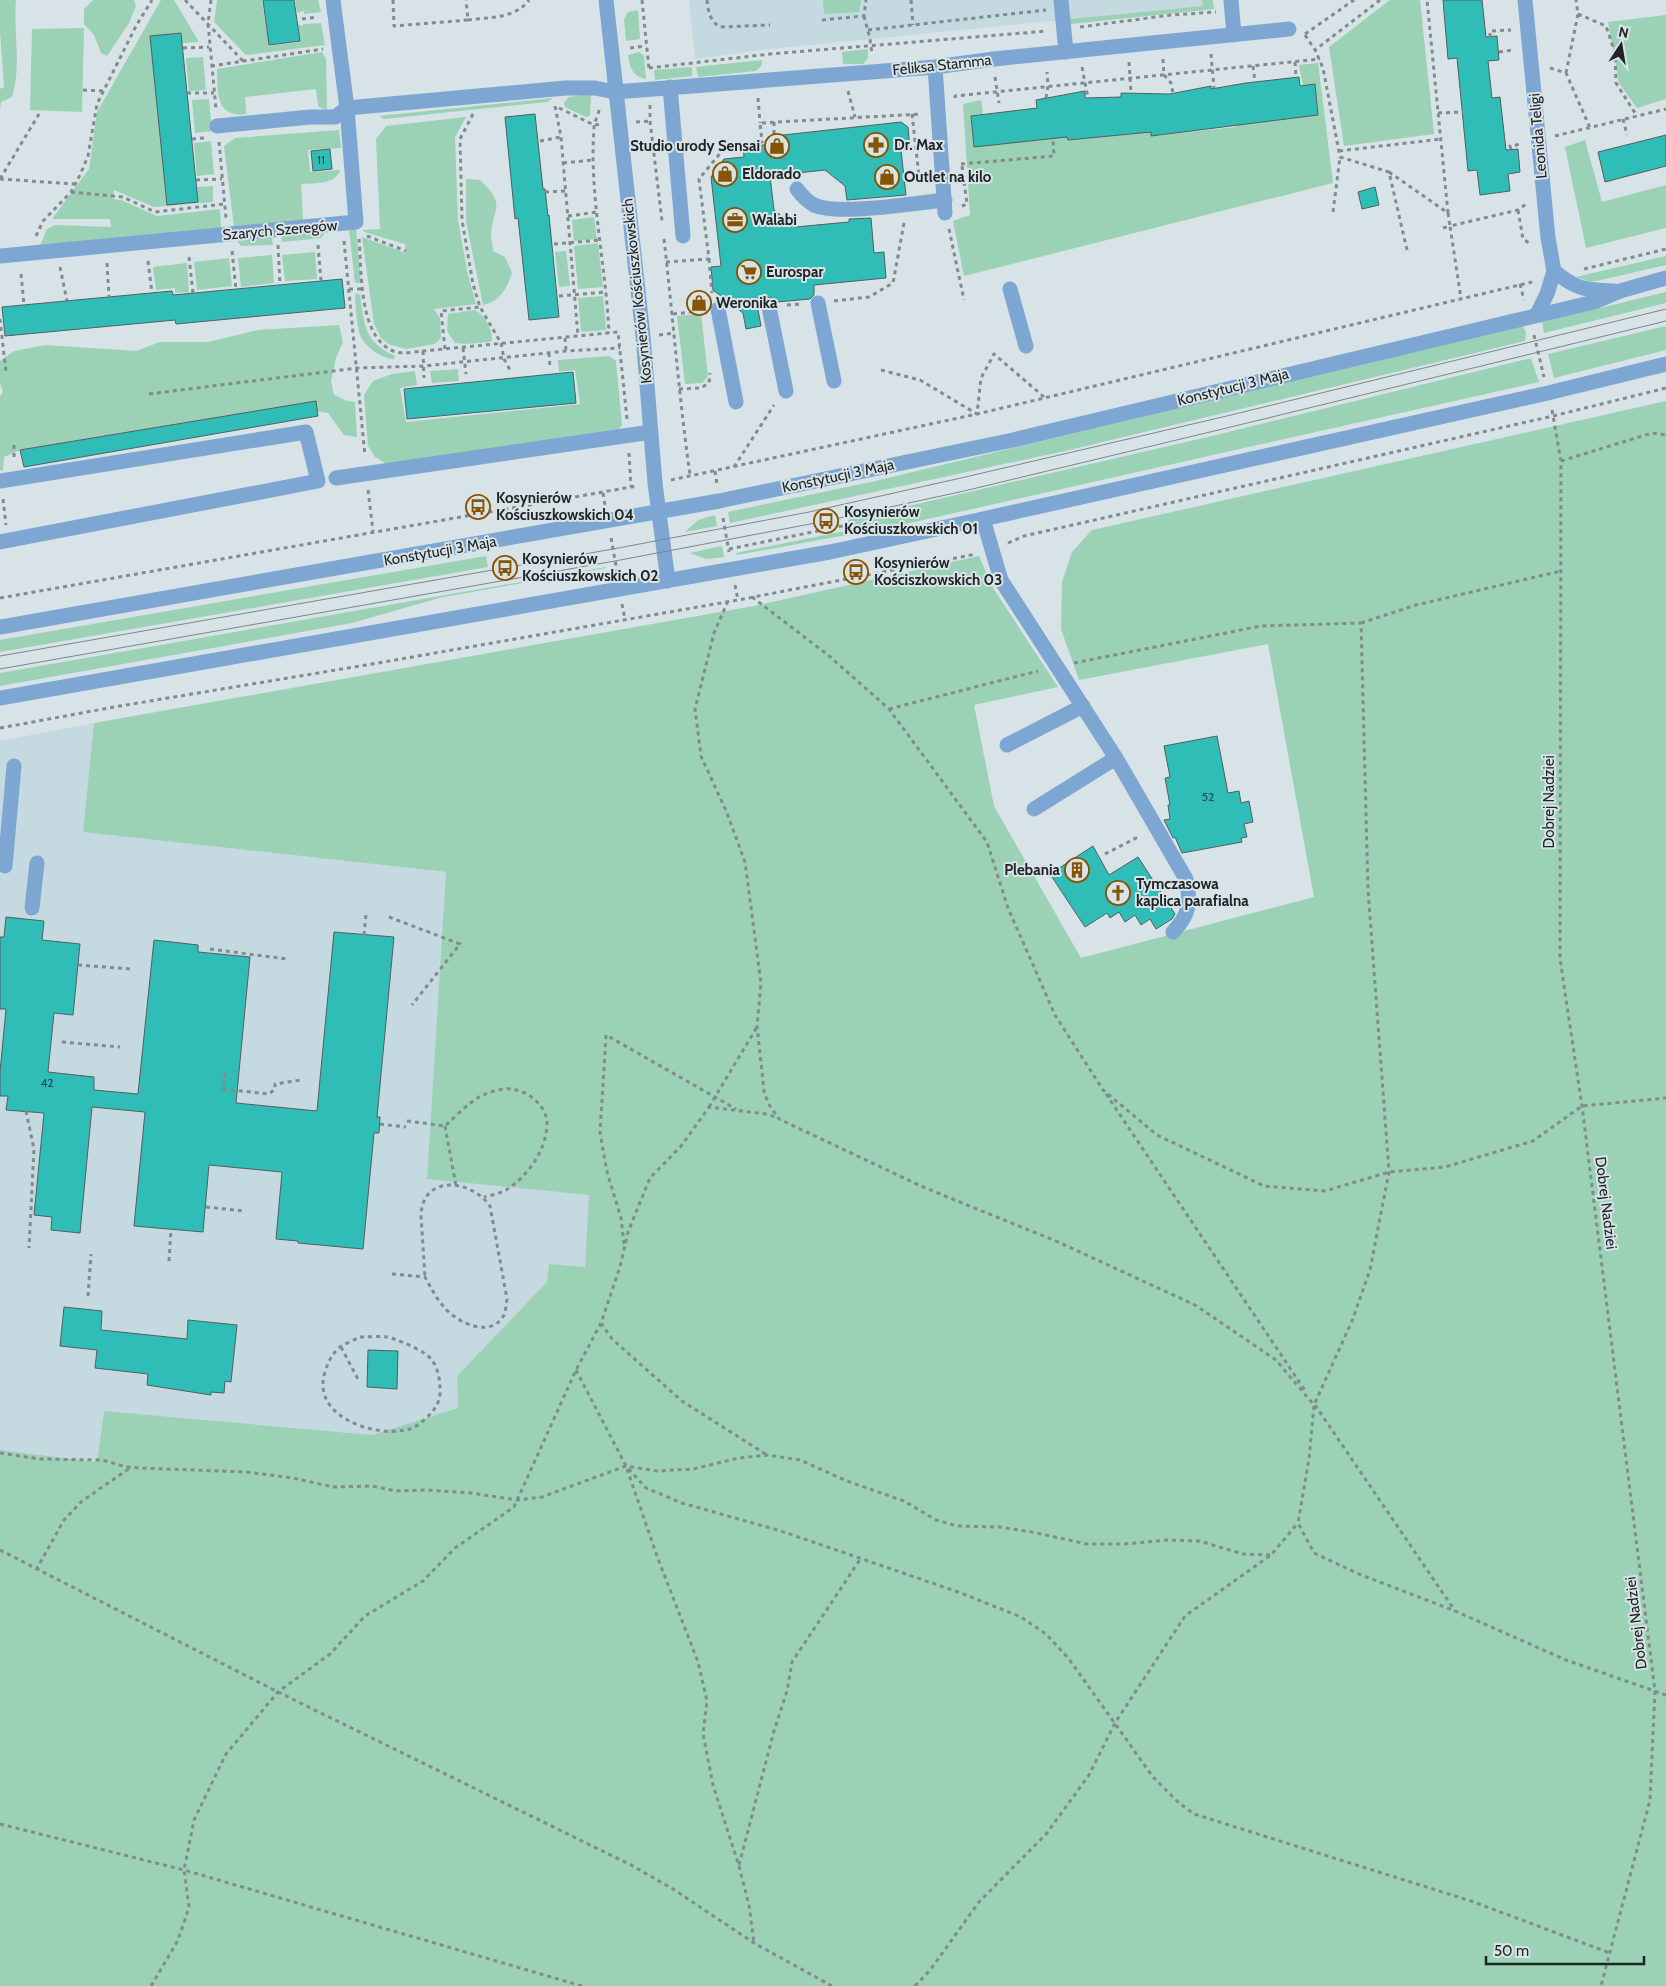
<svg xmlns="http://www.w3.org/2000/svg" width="1666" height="1986" font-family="Cabin,sans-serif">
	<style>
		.built { fill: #c4d9e0 }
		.green { fill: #9bd1b4 }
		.building { fill: #30bcb7; stroke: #545f5e }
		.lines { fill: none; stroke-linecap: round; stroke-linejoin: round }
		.path { stroke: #828b8e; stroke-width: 3; stroke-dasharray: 4 4; stroke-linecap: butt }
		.minor { stroke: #7ea6d2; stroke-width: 15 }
		.tram { stroke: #7e8689; stroke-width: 1 }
		.labels { text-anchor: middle; stroke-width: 4; stroke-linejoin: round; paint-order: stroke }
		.number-label { font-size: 12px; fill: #244a4a }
		.street-label { font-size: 15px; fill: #202426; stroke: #d7e3e7 }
		.poi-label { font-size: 15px; font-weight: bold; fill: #202426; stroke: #d7e3e7; text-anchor: start }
	</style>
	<rect width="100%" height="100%" fill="#d7e3e7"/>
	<path class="built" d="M689,0H1202L1203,6L770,49L695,59Z
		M94,723L83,832L446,872L427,1179L590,1195L585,1267L549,1264L547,1282L457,1376L458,1408L372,1435L104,1411L97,1462L0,1450V741Z"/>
	<path class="green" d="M0,0H16C13,33 22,65 12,97L1,102L0,110V89L4,87L0,31Z
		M93,0H134L136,6L129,23L107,56L101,53L94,35L84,24V9Z
		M161,0H174L199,42L182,43L181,33L150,37L167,205L198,202L196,187L213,186V202L154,207L114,190L113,199L121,200L157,216L220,209L221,228L40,246L47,229L55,225L111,227L110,219H52L89,169L97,112Z
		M217,0H262L269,46L300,42L298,24L303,26V24L321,23L325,45L246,55L214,22Z
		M295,0H318L321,12L304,14V11L297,13Z
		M823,0H861L859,12L824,14Z
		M1202,0H1213L1214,9L1071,24L1070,19L1203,6Z
		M1390,0H1420L1434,134L1344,146L1329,47Z
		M638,10L640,39L626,41L624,19L628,12Z
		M1666,15V99L1637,108L1619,83L1608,22Z
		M84,28L82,112L30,110L32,29Z
		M868,49V58L863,64H843L842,52Z
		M322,52L326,59L327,111L318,106L316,89L245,97L246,114C215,118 218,92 217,69Z
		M639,52L644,56L646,79C632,76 630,68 628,55Z
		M203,57L206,90L189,91L186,58Z
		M762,60V65L756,71L698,77L696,67Z
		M1318,63L1333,183L964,276L953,221L970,215L963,104L981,100L983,114L971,116L974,146L1067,137L1068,140L1151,132L1152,136L1236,127V124L1318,115L1315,85L1303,86L1299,65Z
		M692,67V76L655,80L654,70Z
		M591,94L590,116L586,117L565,107L564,103L569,97Z
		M553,98L547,102L384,119L379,116Z
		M209,99L212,131L195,133L192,100Z
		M466,117L455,137L458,220L468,275L476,304L434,309L440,318L441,338L435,344L406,349L388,344L381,338L374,324L362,237L406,253L405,244L364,232L363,230L380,229L376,139L386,126Z
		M339,130L341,148L308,150L310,172L340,170C336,185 314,183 301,184L303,222L234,227L224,146L235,138Z
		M1585,140L1602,202L1666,185V228L1586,248L1565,147Z
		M211,141L214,174L197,176L194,143Z
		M466,179L480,180C507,206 493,206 491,235C491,240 493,246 493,251L505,257L512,273C507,288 500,302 483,305L466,221Z
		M594,217L597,239L574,241L572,220Z
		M349,229H356L361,283H355Z
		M326,232L321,238L282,242L281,236Z
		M272,237L273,245L241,246L237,241Z
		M598,243L603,287L578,289L574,246Z
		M566,251L570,286L559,287L555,252Z
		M315,252L317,279L285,281L282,255Z
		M272,255L274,283L241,287L238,258Z
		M1666,256V265L1601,280L1590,282L1576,277Z
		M229,258L232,286L197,290L194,262Z
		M187,263L189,292L175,293V288L156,290L153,267Z
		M1666,292V303L1544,333L1542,322Z
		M357,293L360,295C365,327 364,341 395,356L394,359C382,359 364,346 360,335C356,323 356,308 355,295Z
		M603,296L606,330L581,332L578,298Z
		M474,310C484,313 493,330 492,341L489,342L466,344L455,343L447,331L448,314Z
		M701,314L708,376L702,383L685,384L677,316Z
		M339,325L343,342L336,358L331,381L334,395L347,401L355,402L357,437L344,435L328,413L317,411L315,401L20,450L4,457L3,471L0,470V396L3,392L0,383V361L14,351L46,345L136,351L160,342H208L258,330Z
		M1523,326L1526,333L1525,341L1065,451L730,523L728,512L871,482Z
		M1666,326V350L1554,378L1548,354Z
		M610,356L616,361L622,425L619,429L388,465L375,457L368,446L364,395L373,381L392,374L415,371L417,385L400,388L406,422L580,404L575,370L559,372L558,360Z
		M1531,358L1539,382L901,525L737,555L736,553L850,530L848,520L1216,435Z
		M458,369L459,381L432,383L430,371Z
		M1666,401V1986H0V1450L97,1462L104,1411L372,1435L458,1408L457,1376L547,1282L549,1264L585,1267L589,1195L427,1179L446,872L83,832L94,723L754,606L979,556L993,588L1058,687L974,705L994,806L1081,958L1314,897L1268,644L1079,680L1061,629L1062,582L1072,552L1092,530Z
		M715,515L717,526L685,532L698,520Z
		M722,546L724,557L706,559L690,553Z
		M486,556L488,567L0,652V640Z
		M606,567V568L439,598L352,623L0,686V673Z"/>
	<path class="building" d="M263,0H294L300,41L269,45Z
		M1443,0H1482L1486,37L1497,36L1499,60L1488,61L1492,98L1500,97L1506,150L1518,149L1520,172L1508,174L1510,191L1480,195L1477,170L1468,171L1457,58L1448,59Z
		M181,33L198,202L167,205L150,36Z
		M1299,77L1300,86L1315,84L1318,115L1151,136V132L1068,140L1067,137L974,147L971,116L1037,108L1036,100L1085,91V98L1121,97V93L1170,94L1211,86V89L1246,83Z
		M535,114L543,189H545L548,216L549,215L559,317L529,320L518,218L515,219L505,117Z
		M901,122L908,127L910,149L901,150L906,195L847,200L845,186L825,170L770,176L774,210L795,227L849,222V219L871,218L874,253L884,252L886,278L814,285V295L810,299L777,302L772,298H767L760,304H757L761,326L746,329L743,313L713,290L711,267L721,266L711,177L724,159L744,157L743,147L784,143L783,135Z
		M1666,135V166L1605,182L1598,152Z
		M330,149L332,169L313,171L311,151Z
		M1375,187L1379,205L1362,209L1358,192Z
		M342,279L345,308L176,324L175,320L5,336L2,307L172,291L173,295Z
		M573,372L576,403L407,419L404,389Z
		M316,401L318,416L24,467L20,450Z
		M1217,736L1228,793L1239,791L1241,803L1249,801L1253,822L1244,824L1247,837L1241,838L1242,842L1182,853L1175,837L1173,838L1164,820L1170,819L1168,805H1170L1165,778L1170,777L1164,746Z
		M1093,846L1109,875L1138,857L1175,914L1172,919L1156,929L1150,919L1141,925L1135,915L1125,922L1119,912L1110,918L1107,913L1085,927L1050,874Z
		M6,917L44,921L42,940L80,944L73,1015L54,1013L48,1072L94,1077V1090L138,1094L154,940L198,945V952L250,957L236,1103L317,1111L334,932L394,937L377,1117H380L379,1133H374L363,1249L298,1243V1241L276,1239L282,1172L209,1165L203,1232L134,1226L145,1112L92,1107L80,1233L51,1230L52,1217L34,1215L44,1113L6,1110L8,1096H0V1072L6,1009H0V937H4Z
		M64,1307L102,1311L101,1330L187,1339L188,1320L237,1325L231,1382L225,1381L224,1393L211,1392V1395L147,1385L148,1374L95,1368L97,1350L60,1346Z
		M368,1350L398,1351L397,1389L367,1387Z"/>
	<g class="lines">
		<path class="path" d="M185,0L243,61
			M211,0L208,23L216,109
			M393,0L394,26L468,20L466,0
			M642,0L649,69
			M707,0C708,11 710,21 720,27L770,25
			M911,0L913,25
			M1380,0L1315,50L1323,68L1340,157L1389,172
			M1578,14L1606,26L1615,53L1616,83L1637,116
			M864,16L870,39L872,54
			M302,19L318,17
			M468,20C489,17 515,19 529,0
			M822,20L864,16L866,0
			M1080,27L1171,15L1216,12
			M868,30L1046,10
			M1305,34L1354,0
			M1305,35L1315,50
			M1490,37V31L1511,30
			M183,48L209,47
			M630,48L646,46
			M1499,52L1513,50
			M1211,54L1214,88
			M1163,59L1164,75L1171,83L1173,93
			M1129,62L1131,93
			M1295,62L1296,77
			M211,66L323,49
			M1253,66L1255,82
			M1082,67L1088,98
			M649,68L770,54L1047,31
			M1550,68L1566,73L1590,128
			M1566,73L1578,14L1576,0
			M995,77L999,103
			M83,90L104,91
			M848,91L855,117
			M187,93H214
			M758,98L760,123
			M955,98V96L1320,59
			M1046,98L1048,86L1047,72
			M650,105V121L662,221
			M555,106L561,137L578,336
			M559,108L594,125L603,124
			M599,110C598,116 594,122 594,128C589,194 606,266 609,333
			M1438,113L1463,112
			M473,114L460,139L462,220L473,284L480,307L501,343L504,359L510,370
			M912,114L920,185
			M1623,119L1627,135
			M636,122L650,121
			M774,122V144
			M1555,136L1666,109
			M192,139L204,138
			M540,141L561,137
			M219,142L226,218
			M1511,149L1510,146L1522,144
			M1339,151L1441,139
			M563,163L593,160
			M961,164L1054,156L1053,140
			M962,166L967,204L962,206
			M0,179L39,114
			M0,179L75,184
			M196,180L222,179
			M71,192L123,197L155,212L224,204
			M545,192L565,191
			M1518,210L1523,239L1531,244
			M1333,212L1340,157
			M1448,213L1450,226L1518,210L1526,204
			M568,216L598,212
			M1443,228L1450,226L1461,299
			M949,229L964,300
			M36,236L43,221L71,192L80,175L88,156L97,104L136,26L152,0
			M367,236L406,251
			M359,239C362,272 358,340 396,352C404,354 415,352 423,351L618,332L627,419
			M664,239C673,318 679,397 690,475
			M344,241L365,456
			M554,244L601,240
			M278,245L280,285
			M318,245L321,281
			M1407,250L1389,172L1448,213L1427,0
			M232,251L236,289
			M189,257L193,293
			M709,259L712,293
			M148,261L152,293
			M666,262L709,259L699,179L727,145L762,142L760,123L921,114
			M107,263L109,297
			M60,267L67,301
			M1584,269L1666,249
			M21,274L24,305
			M1520,284L1524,300
			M349,289H363
			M559,296L607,292
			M834,301L869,297L893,283L904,223
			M787,305L801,304
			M735,308L753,307
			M673,314L701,311
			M0,319L6,372
			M659,335L675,333
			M1534,335L1544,377
			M565,338L566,351
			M463,348L466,374
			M445,349L441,311L480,307
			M423,351L424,378
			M549,353L550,367
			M881,370L920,380L977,414L981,378L994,354L1044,397
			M679,389L701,388L709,383L710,373
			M149,394L357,368L424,366L566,351L620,348
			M1552,410L1561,461L1560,959L1582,1106L1655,1691L1650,1800L1601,1986
			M14,445V461
			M629,453L631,487
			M1561,461L1652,433L1666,435
			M734,467L774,405
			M715,471L717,485
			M671,480L977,414L1532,282
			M368,490L373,531
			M603,493L605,505
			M3,499L6,525
			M723,518L729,552
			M611,538L617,571
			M1008,543L1024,536L1553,416L1666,388
			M729,549L847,525
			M735,585L738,600
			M752,597L828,655L889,709L987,842L1008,908L1055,1015L1103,1090L1157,1135L1264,1186L1325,1191L1389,1172L1445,1167L1533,1141L1582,1106L1666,1098
			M0,598L637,486
			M728,601L714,633L695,709L701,756L727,813L745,862L761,983L757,1026L764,1091L768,1103L779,1119L923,1187L1056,1241L1195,1305L1276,1360L1314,1405L1309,1459L1298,1523L1314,1553L1359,1574L1455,1611L1566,1660L1666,1695
			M622,604L625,620
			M1361,623L1416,605L1561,571
			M1074,663L1261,626L1361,623L1368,890L1389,1172L1370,1270L1352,1321L1314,1405
			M889,709L1038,671
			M0,728L114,707L378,663L738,600L976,554
			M1105,854L1140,836
			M389,917L460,944L412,1005
			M364,935L366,914
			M210,949L287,959
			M78,965L131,969
			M62,1042L120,1047
			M225,1073L223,1089L269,1094L275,1089V1084L301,1080
			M1106,1094L1306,1392
			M709,1107L757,1027
			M26,1111L34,1149L29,1248
			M407,1121L445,1126C456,1116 468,1103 481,1096C490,1092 501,1088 511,1089C527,1090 547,1106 547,1123C547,1150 527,1177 506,1190C499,1194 491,1195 484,1197
			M380,1124L406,1127
			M445,1126L456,1186
			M206,1207L244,1211
			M624,1244L621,1218L607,1172L600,1133L606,1035L736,1109
			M169,1261L171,1229
			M392,1274L425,1277C431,1288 436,1298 444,1307C457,1323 491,1339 504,1315C506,1311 506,1304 507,1299L490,1206C471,1179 422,1174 421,1216L425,1277
			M88,1296L91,1254
			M601,1323L612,1339L682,1401L767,1455
			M360,1337C369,1337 379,1336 387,1337C397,1339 425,1351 431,1359C437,1366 440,1378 440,1388C441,1400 436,1409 427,1417C421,1423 414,1429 405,1430C371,1437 311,1415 325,1372C328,1362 332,1354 340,1347C346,1343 354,1340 360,1337Z
			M341,1347L359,1381
			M576,1370L626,1466L646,1488L682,1503L781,1531L961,1593L1021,1617L1046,1634L1069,1659L1153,1777L1179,1803L1194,1814L1471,1901L1610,1953
			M1315,1405L1455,1611
			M0,1453L40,1459L102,1460L126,1467L140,1468L246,1472L293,1478L333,1487L372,1486L396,1491L427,1490L472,1493L517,1500L542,1497L626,1466L657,1471L693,1469L739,1458L768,1455L800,1460L847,1481L904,1501L936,1520L957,1526L999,1527L1032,1532L1087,1544H1124L1168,1540L1199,1541L1243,1554L1271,1555
			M627,1469L657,1556L698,1662L707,1701L703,1734L713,1785L739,1866L749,1905L754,1943
			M0,1550L278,1692L631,1865L673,1889L754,1943L832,1986
			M36,1570L64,1520L82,1501L130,1468
			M0,1824L184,1870L582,1986
			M739,1865L774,1731L787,1691L792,1662L861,1558
			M151,1986L177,1942L184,1923L189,1907L184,1870L194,1820L226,1754L278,1692L330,1654L365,1616L423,1581L455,1548L514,1507L576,1370L601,1323L620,1267L628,1232L650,1178L682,1145L709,1107L766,1114L779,1118
			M915,1986L931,1969L979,1902L1047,1833L1089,1775L1115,1723L1185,1616L1271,1555L1298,1523"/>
		<path class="minor" d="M606,0L643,336L655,483L668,581
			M1061,0L1066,52
			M1231,0L1234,35
			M1525,0L1548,238L1554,271L1547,294L1537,314
			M935,67L945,213
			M670,87L683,236
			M347,108L566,88H595L615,92L935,67L994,59L1289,29
			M217,126L310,117H335L347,108
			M797,189C802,196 807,201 814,205C837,216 916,203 945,200
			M0,256L356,222L347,108L333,0
			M1554,271C1577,290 1585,290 1614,291
			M1010,289L1026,346
			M818,303L834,381
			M769,307L786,391
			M718,309L736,402
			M336,478L651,432
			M0,481L306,432L318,481L0,542
			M983,519L1001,580L1116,758L1186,879C1191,902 1190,914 1173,932
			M0,627L719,501L1013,440L1594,302L1620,291L1666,278
			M0,698L830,552L983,519L1548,393L1666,364
			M1007,745L1083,706
			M1034,809L1116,758
			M5,866L14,766
			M32,908L37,863"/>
		<path class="tram" d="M0,656L613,549L809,512L961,478L1231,415L1666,309
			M0,669L615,561L826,521L964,491L1235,426L1666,321"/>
	</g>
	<defs>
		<symbol id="pharmacy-ring" viewBox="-11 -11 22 22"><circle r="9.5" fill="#d7e3e7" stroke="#875500" stroke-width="1.5"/><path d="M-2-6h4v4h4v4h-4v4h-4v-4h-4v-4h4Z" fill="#875500"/></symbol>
		<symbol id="shop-ring" viewBox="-11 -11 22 22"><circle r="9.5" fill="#d7e3e7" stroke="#875500" stroke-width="1.5"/><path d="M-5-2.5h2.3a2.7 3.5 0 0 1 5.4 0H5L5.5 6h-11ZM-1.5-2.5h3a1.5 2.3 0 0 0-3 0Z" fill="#875500"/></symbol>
		<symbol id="office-ring" viewBox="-11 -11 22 22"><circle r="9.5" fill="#d7e3e7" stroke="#875500" stroke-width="1.5"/><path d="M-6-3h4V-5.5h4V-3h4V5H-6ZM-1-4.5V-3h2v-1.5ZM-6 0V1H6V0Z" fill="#875500"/></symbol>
		<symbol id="supermarket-ring" viewBox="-11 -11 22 22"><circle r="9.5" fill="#d7e3e7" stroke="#875500" stroke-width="1.5"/><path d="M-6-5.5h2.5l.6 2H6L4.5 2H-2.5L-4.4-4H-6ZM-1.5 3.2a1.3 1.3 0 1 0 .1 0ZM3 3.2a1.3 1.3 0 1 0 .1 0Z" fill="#875500"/></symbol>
		<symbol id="bus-ring" viewBox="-11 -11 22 22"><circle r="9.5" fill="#d7e3e7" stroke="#875500" stroke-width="1.5"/><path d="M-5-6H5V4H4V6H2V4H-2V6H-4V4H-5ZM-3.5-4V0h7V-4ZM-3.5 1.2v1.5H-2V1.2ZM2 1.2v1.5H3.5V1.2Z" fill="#875500"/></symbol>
		<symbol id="building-ring" viewBox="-11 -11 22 22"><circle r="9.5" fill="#d7e3e7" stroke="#875500" stroke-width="1.5"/><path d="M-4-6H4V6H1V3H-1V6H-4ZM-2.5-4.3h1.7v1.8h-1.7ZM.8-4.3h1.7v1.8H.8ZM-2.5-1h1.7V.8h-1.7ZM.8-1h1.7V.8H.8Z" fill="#875500"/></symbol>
		<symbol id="church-ring" viewBox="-11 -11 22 22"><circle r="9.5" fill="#d7e3e7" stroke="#875500" stroke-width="1.5"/><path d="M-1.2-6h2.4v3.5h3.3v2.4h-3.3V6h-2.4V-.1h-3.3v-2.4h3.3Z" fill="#875500"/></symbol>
	</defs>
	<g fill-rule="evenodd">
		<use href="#pharmacy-ring" x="862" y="131" width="28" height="28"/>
		<use href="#shop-ring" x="763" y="132" width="28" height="28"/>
		<use href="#shop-ring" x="711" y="160" width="28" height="28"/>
		<use href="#shop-ring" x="873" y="163" width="28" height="28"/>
		<use href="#office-ring" x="721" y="206" width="28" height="28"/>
		<use href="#supermarket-ring" x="735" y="258" width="28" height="28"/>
		<use href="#shop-ring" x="685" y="289" width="28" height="28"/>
		<use href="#bus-ring" x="464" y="493" width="28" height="28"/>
		<use href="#bus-ring" x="812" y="507" width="28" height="28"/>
		<use href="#bus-ring" x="491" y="554" width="28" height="28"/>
		<use href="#bus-ring" x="842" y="558" width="28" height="28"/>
		<use href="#building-ring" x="1063" y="856" width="28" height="28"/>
		<use href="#church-ring" x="1104" y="879" width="28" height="28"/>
	</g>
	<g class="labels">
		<g class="number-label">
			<text x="321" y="164">11</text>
			<text x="1208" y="801">52</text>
			<text x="47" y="1087">42</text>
		</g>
		<g class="street-label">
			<text transform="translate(942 65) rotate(-6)" y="5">Feliksa Stamma</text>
			<text transform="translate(1538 136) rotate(-95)" y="5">Leonida Teligi</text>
			<text transform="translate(280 230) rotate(-5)" y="5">Szarych Szeregów</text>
			<text transform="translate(637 291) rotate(-96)" y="5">Kosynierów Kościuszkowskich</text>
			<text transform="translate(1233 387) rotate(-14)" y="5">Konstytucji 3 Maja</text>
			<text transform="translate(838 476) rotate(-12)" y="5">Konstytucji 3 Maja</text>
			<text transform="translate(440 551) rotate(-10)" y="5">Konstytucji 3 Maja</text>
			<text transform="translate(1549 802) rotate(-90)" y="5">Dobrej Nadziei</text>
			<text transform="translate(1606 1203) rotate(83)" y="5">Dobrej Nadziei</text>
			<text transform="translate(1636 1623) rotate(-97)" y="5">Dobrej Nadziei</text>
		</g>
		<g class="poi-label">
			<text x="894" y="150">Dr. Max</text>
			<text x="760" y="151" text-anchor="end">Studio urody Sensai</text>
			<text x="742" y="179">Eldorado</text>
			<text x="904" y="182">Outlet na kilo</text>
			<text x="752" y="225">Walabi</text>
			<text x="766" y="277">Eurospar</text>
			<text x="716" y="308">Weronika</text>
			<text x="496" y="503">Kosynierów<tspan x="496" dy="17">Kościuszkowskich 04</tspan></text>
			<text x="844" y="517">Kosynierów<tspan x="844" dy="17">Kościuszkowskich 01</tspan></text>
			<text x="522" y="564">Kosynierów<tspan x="522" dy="17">Kościuszkowskich 02</tspan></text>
			<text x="874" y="568">Kosynierów<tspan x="874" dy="17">Kościszkowskich 03</tspan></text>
			<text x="1060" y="875" text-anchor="end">Plebania</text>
			<text x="1136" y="889">Tymczasowa<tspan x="1136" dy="17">kaplica parafialna</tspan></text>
		</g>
	</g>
	<g transform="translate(1621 45) rotate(12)" stroke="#d7e3e7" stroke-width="4" paint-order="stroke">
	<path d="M0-4L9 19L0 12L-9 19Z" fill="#202426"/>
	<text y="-8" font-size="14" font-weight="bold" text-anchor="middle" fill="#202426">N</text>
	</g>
	<path d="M1486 1956v8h158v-8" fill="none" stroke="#202426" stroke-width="2.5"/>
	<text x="1494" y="1956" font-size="15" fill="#202426" stroke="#d7e3e7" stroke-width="4" paint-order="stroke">50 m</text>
</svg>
